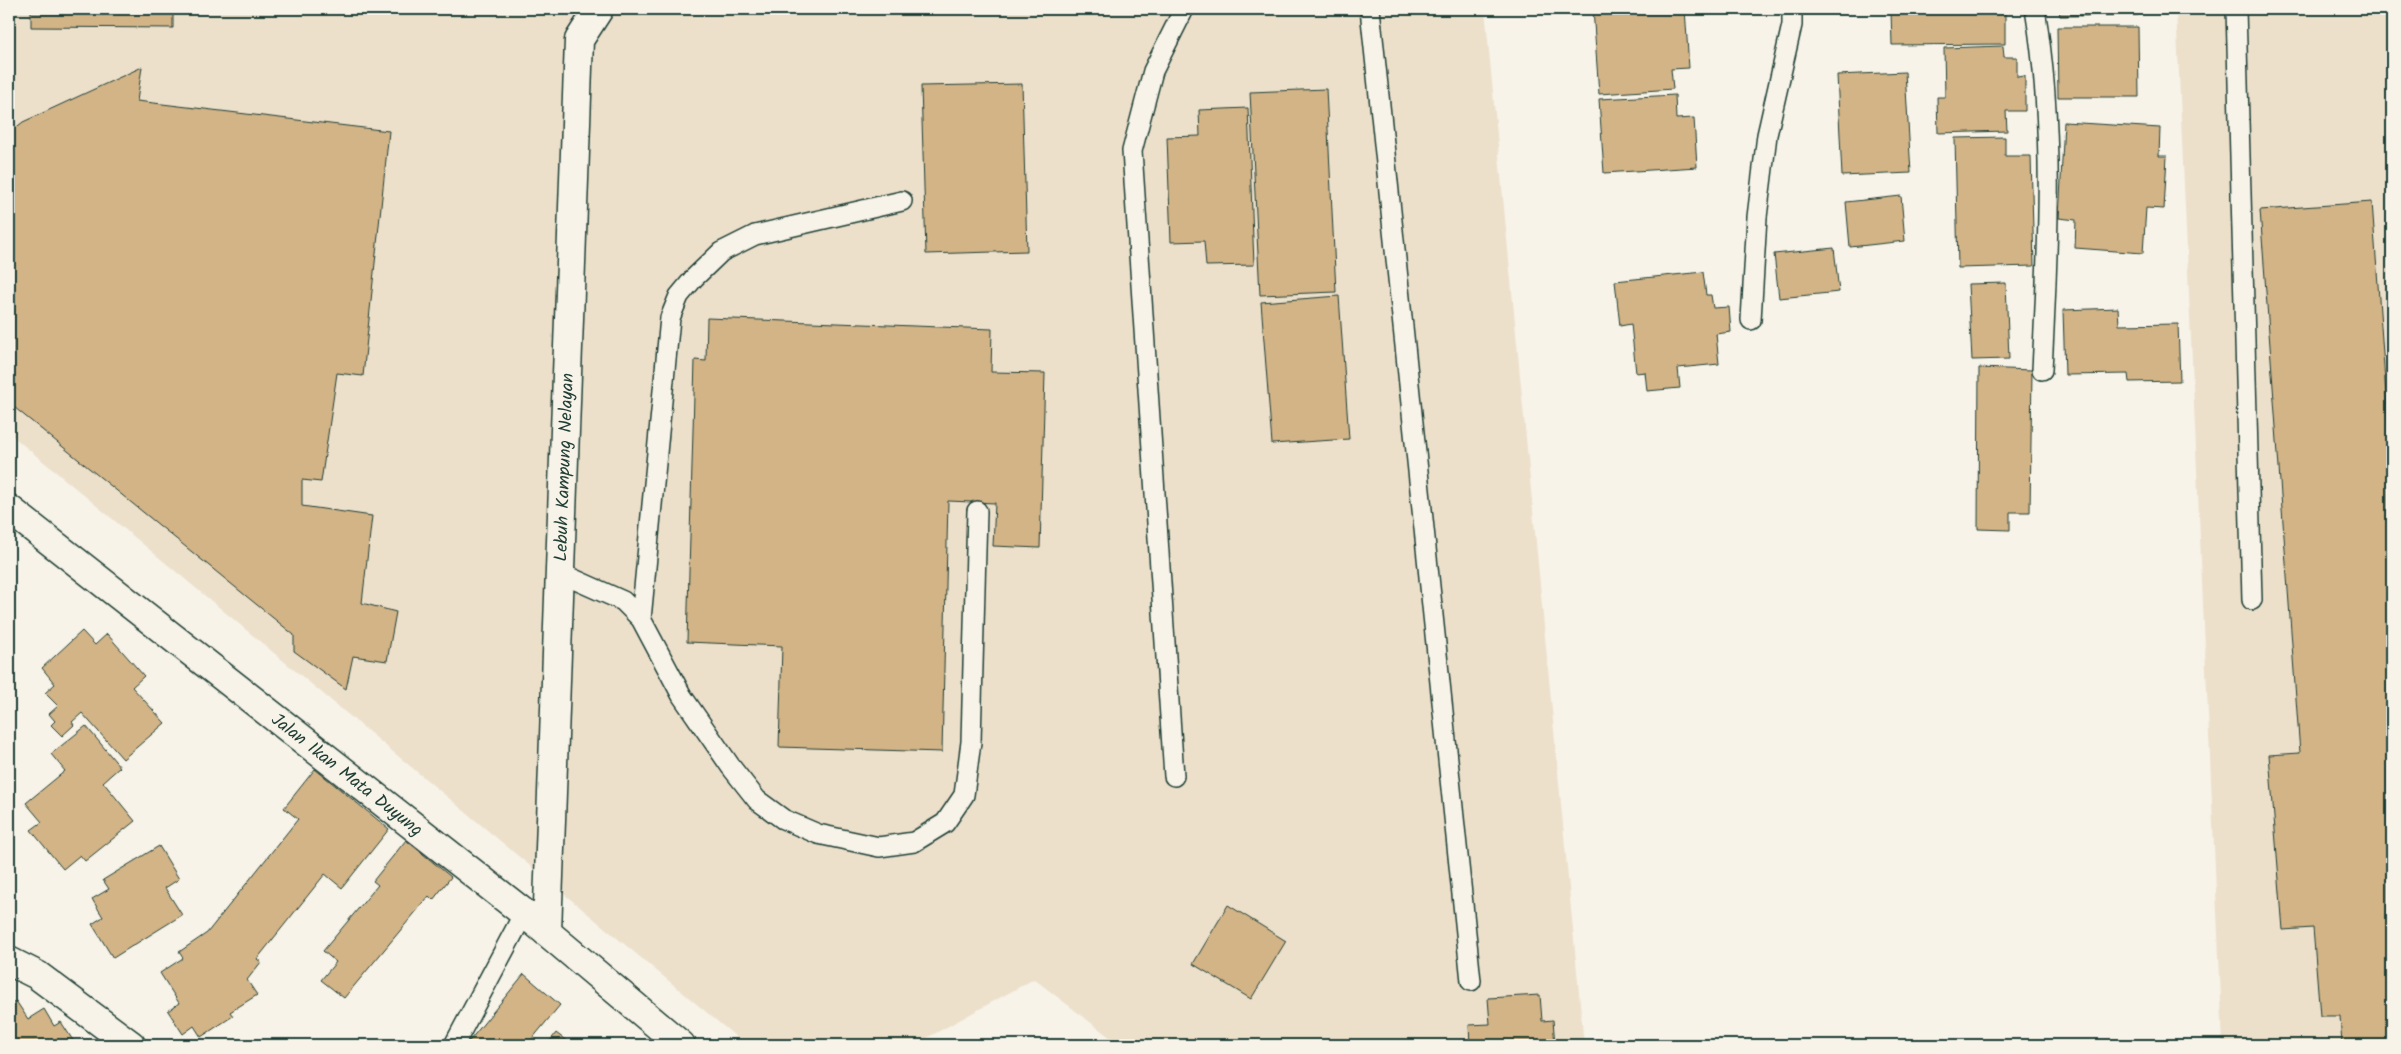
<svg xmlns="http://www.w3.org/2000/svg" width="2401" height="1054" font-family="Kalam,sans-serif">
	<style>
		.built { fill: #ece0cb }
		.building { fill: #d3b487; stroke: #1f3d34 }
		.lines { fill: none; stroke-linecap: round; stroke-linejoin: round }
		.service-casing { stroke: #1f3d34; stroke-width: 22 }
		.minor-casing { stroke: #1f3d34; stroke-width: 31 }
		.service { stroke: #f7f3e8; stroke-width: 19 }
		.minor { stroke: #f7f3e8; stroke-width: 28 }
		.labels { text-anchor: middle; stroke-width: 4.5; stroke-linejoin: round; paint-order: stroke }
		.street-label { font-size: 18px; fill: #1f3d34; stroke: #f7f3e8 }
	</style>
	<rect width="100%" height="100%" fill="#f7f3e8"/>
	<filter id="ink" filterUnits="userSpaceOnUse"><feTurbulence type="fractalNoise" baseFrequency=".02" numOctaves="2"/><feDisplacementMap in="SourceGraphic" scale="10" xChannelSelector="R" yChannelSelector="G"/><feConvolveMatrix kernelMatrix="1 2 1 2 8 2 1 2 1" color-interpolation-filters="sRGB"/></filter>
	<g filter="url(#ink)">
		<path class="built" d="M9,9H1485L1584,1045H1120L1034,979L914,1045H746L9,433Z
			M2176,9H2392V1045H2223Z"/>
		<path class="building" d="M31,9H173V28L31,27Z
			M1593,9H1685L1689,68L1671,69L1673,89L1599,94Z
			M1930,9H2005V44L1892,45L1891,11Z
			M2059,9H2138V15L2060,16Z
			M2057,27H2138L2139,97H2058Z
			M2003,46L2004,57H2017V77L2025,76V111H2006L2007,131L1938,133L1937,97H1945L1944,48Z
			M142,67L137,101L389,131L363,376L337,373L321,482L302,480V506L372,516L362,603L396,612L387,661L353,656L346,689L294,651V635L9,403V133L23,122Z
			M1905,72L1911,173L1842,176L1837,75Z
			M1022,84L1027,251L926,254L921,86Z
			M1326,89L1336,292L1260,295L1250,92Z
			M1675,95L1676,119L1694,118L1697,167L1604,173L1599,99Z
			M1248,108L1254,265L1206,266L1204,241L1171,242L1167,137L1200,136L1199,110Z
			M2064,122L2160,128L2159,156H2167L2164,209L2146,208L2143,253L2075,248L2076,220L2059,218Z
			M2005,137V156H2031L2034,266L1958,268L1955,138Z
			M1901,196L1905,241L1850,247L1846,202Z
			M2372,202L2392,478V1043L2342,1045L2340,1016H2320L2313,928L2283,930L2269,755L2300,753L2260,210Z
			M1834,248L1839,292L1779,298L1774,254Z
			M1703,272L1706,295H1711L1713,308L1729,307L1731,332L1716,334L1719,364L1678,368L1680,388L1647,391L1645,372L1636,373L1631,324L1620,326L1615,281Z
			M2006,283L2009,359L1972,360L1968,284Z
			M1339,296L1349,439L1272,444L1261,302Z
			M2118,308L2119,325L2178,324L2180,381L2129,382L2128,374L2065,375L2063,310Z
			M707,318L992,329L991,372L1045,373L1040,548L993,546L995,503L948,501L942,752L779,747L782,646L687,642L695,360L706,361Z
			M1979,368L2032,370L2030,512H2010V530L1978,529Z
			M82,631L95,645L107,634L144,676L132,687L165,723L123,759L82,713L72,722L74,725L62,736L51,725L55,721L49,714L58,706L45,693L55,684L42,668Z
			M86,726L120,767L103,782L135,821L85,861L80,855L63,869L31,830L42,822L26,803L65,771L51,754Z
			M315,769L389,829L342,888L325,874L257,959L261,962L247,980L257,995L230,1012L233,1016L201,1037L194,1026L183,1034L168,1011L179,1003L160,973L183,958L179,952L207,933L298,819L284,808Z
			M406,840L451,877L433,900L429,896L344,998L321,980L336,962L323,951L378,885L373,881Z
			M159,846L179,879L165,888L182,915L113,958L92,924L103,917L92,899L109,889L103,880Z
			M1228,905L1286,941L1251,999L1193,964Z
			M524,974L560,1005L527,1045H466Z
			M1540,995L1542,1021L1553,1020L1555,1045H1470L1469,1025L1490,1024L1488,998Z
			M16,1001L28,1019L44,1009L54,1026L61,1022L76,1045H9V1006Z
			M556,1033L572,1045H547Z
			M419,1040L422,1045H412Z"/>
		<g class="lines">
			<defs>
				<path id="service" d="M1370,9L1471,981
					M2035,9C2055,128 2048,250 2042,370
					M2236,9L2252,600
					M1751,320L1757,217L1767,135L1792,25V9
					M558,572L623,601L641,619L682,696L731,767L757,800L783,819L818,834L879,847L914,842L945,823L964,795L971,742L977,511
					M641,619L670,318L679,296L694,278L721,252L755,235L902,201
					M1174,776L1132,151L1153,71L1184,9
					M454,1045L524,913"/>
				<g id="minor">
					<path id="s1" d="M9,509L524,913L681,1045"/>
					<path id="s2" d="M547,932L579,40L599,9"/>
					<path d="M9,961L37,975L131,1045"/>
				</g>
			</defs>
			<use href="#service" class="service-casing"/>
			<use href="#minor" class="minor-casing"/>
			<use href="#service" class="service"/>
			<use href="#minor" class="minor"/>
		</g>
	</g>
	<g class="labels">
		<g class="street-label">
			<text dy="6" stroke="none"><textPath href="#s2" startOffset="465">Lebuh Kampung Nelayan</textPath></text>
			<text dy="6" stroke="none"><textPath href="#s1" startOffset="430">Jalan Ikan Mata Duyung</textPath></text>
		</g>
	</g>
	<rect width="2401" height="1054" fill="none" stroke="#f7f3e8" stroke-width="30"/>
	<rect x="15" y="15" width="2371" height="1024" fill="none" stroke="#1f3d34" stroke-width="2" filter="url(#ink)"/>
</svg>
